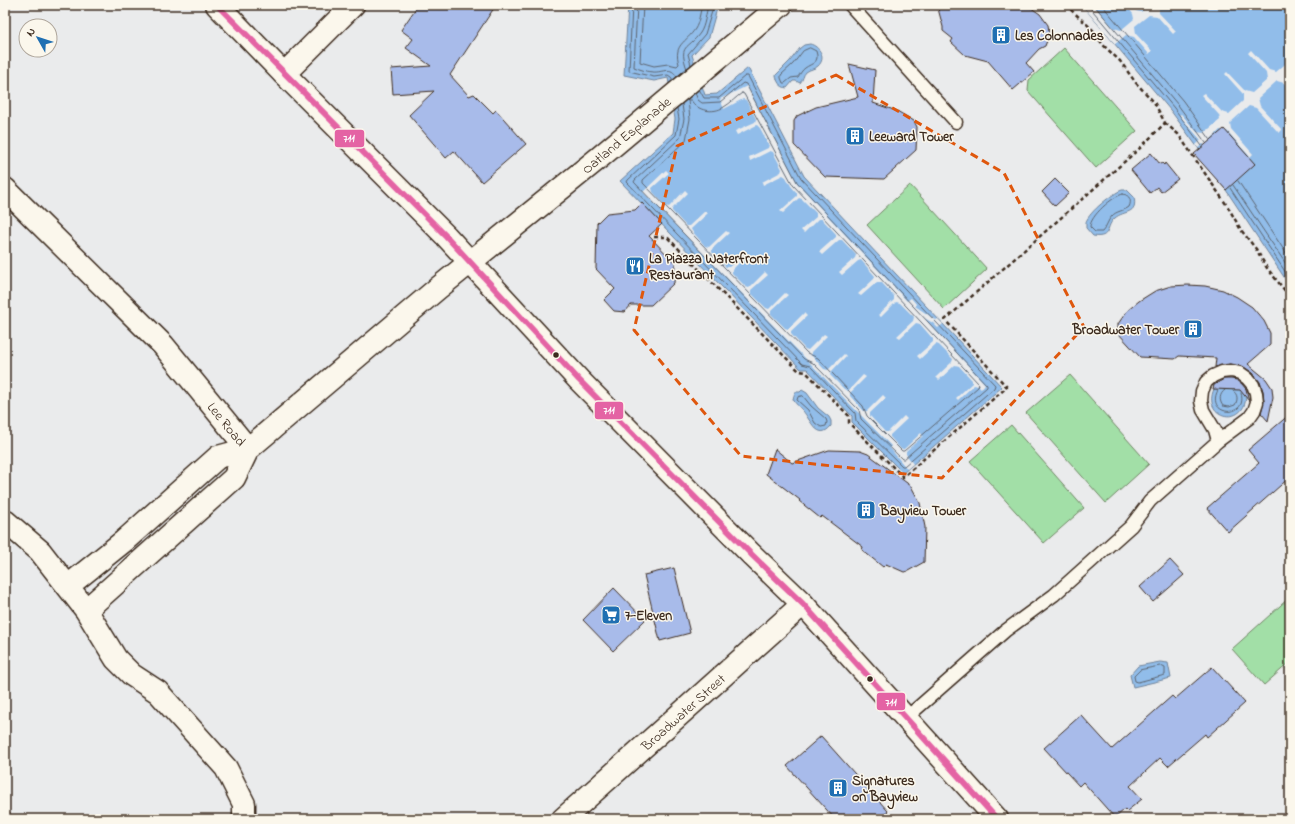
<svg xmlns="http://www.w3.org/2000/svg" width="1295" height="824" font-family="'Indie Flower',sans-serif">
	<style>
		.green { fill: #a2dfa7; stroke: #6e8462 }
		.water { fill: #91bdea; stroke: #6f8298 }
		.pier { fill: #eaebec }
		.lines { fill: none; stroke-linecap: round; stroke-linejoin: round }
		.shore { stroke: #5d6570; stroke-width: 1 }
		.building { fill: #a8bbea; stroke: #3b2a1e }
		.lane-casing { stroke: #3b2a1e; stroke-width: 15 }
		.street-casing { stroke: #3b2a1e; stroke-width: 25 }
		.secondary-casing { stroke: #3b2a1e; stroke-width: 25 }
		.path { stroke: #3b2a1e; stroke-width: 2.5; stroke-dasharray: 4 3; stroke-linecap: butt }
		.lane { stroke: #fbf7ec; stroke-width: 12 }
		.street { stroke: #fbf7ec; stroke-width: 22 }
		.secondary { stroke: #fbf7ec; stroke-width: 22 }
		.bus-1-casing { stroke: #fbf7ec; stroke-width: 9 }
		.bus-1 { stroke: #e463a4; stroke-width: 6 }
		.marked { fill: none; stroke: #df570d; stroke-width: 3; stroke-dasharray: 8 5; stroke-linejoin: round }
		.bus-dot { fill: #3b2a1e; stroke: #fbf7ec; stroke-width: 1.5 }
		.labels { text-anchor: middle; stroke-width: 3; stroke-linejoin: round; paint-order: stroke }
		.poi-label { font-size: 14px; font-weight: bold; fill: #3b2a1e; stroke: #fbf7ec; text-anchor: start }
		.street-label { font-size: 14px; fill: #3b2a1e; stroke: #fbf7ec }
		.line-badge { stroke: #fbf7ec; stroke-width: 1.5 }
		.badge-label { font-size: 11px; text-anchor: middle; font-weight: bold; fill: #fff }
	</style>
	<rect width="100%" height="100%" fill="#eaebec"/>
	<filter id="ink" filterUnits="userSpaceOnUse"><feTurbulence type="fractalNoise" baseFrequency=".025" numOctaves="2"/><feDisplacementMap in="SourceGraphic" scale="8" xChannelSelector="R" yChannelSelector="G"/><feConvolveMatrix kernelMatrix="1 2 1 2 8 2 1 2 1" color-interpolation-filters="sRGB"/></filter>
	<g filter="url(#ink)">
		<path class="green" d="M1064,48L1137,131L1096,168L1028,91L1029,80Z
			M910,185L987,269L944,309L867,225Z
			M1070,375L1149,464L1106,503L1026,413Z
			M1011,425L1084,508L1044,543L970,461Z
			M1290,597V662L1264,685L1232,649Z"/>
		<path class="water" d="M628,5H718L709,37L692,55L705,95L717,94L748,68L804,176L1002,387L903,473L852,422V416L807,369H801L620,181L673,133L675,119L668,78L654,81L624,75Z
			M1082,5H1290V286L1198,148L1171,111Z
			M810,44C819,46 827,58 818,66C815,69 810,69 806,72C803,75 803,80 800,83L796,81H793L787,88C780,87 777,82 776,75L790,61L800,48L804,45Z
			M1122,190H1127L1134,197C1138,215 1124,210 1115,218C1105,226 1112,239 1093,236L1086,228C1086,226 1086,224 1086,222C1089,212 1113,193 1122,190Z
			M1229,380L1246,395C1246,429 1199,418 1215,387Z
			M802,390L807,393L818,408L829,417L831,421V426C818,442 810,419 803,411C800,407 795,404 793,399L795,392H800Z
			M1160,662L1168,663L1171,678L1133,687L1130,675L1138,666Z"/>
		<path class="pier" d="M1082,5H1093L1114,28L1121,30L1134,19L1133,14L1126,5H1132L1136,11L1141,12L1149,5H1160L1159,6V13L1176,31L1173,34L1157,16L1149,15L1135,26L1136,34L1152,51L1149,54L1134,37L1126,35L1115,44Z
			M1251,50L1269,70L1276,72L1290,60V69L1286,73L1287,80L1290,84V90L1284,83L1277,81L1258,98L1260,106L1282,130L1279,133L1256,108L1249,106L1230,123L1231,129L1253,154L1250,157L1227,131L1220,130L1205,145L1203,144L1198,148L1196,145L1201,140L1179,115L1181,114L1197,132L1204,133L1220,120L1219,115L1201,95L1204,93L1222,112L1229,114L1243,101V94L1225,74L1227,72L1245,91L1252,93L1267,80L1266,73L1248,53Z
			M747,86L797,183L907,301L911,298L916,304L915,306L936,320L938,319L943,324L938,328L933,323L924,318L985,384L981,389L978,386L974,385L958,400L956,398L972,383V380L959,366L955,365L939,380L936,377L952,362L953,359L939,345L936,344L920,359L917,356L933,342V339L920,324L916,323L900,338L897,336L913,321L914,317L900,303L896,302L881,317L878,315L894,300V296L881,282H877L861,296L858,294L874,279L875,276L861,260L858,261L842,275L839,272L855,258L856,255L842,240H839L822,255L819,252L836,237V234L822,219H818L804,233L801,230L816,217V213L802,199L799,198L783,213L780,211L797,196V193L791,186L786,177L783,175L763,185L762,182L781,172L782,169L773,152L770,151L750,161L749,157L768,148L769,145L760,128L757,125L737,135L735,131L755,122L756,119L746,100L743,99L724,109L720,99Z
			M666,170L669,173L652,188L653,192L666,206L669,207L685,190L688,193L672,209V211L686,226H689L705,211L708,213L691,229L692,231L705,246L709,247L726,231L729,233L712,249V252L726,267H729L746,252L748,254L732,270V273L746,287L749,288L765,272L768,275L751,290V293L766,308L769,309L785,293L788,295L771,311V314L785,328L788,329L804,313L807,316L791,331V334L805,349L808,350L824,334L827,336L811,352V355L824,369L828,370L844,354L846,356L831,372L830,375L844,389L848,391L863,375L866,377L850,393V396L864,411H867L883,395L886,398L870,413V416L885,432H888L904,416L907,419L890,435V437L901,449H904L921,433L923,436L906,451V454L913,464L907,469L890,448L891,446L643,192Z"/>
		<g class="lines">
			<path class="shore" d="M632,5L629,71L654,77L668,75L671,77L673,80
				M637,5L634,67C639,69 647,72 653,72C663,73 671,65 677,77
				M643,5L640,62L654,66L668,64L677,66L679,64C673,44 686,43 695,29C699,23 700,12 702,5
				M1088,5L1174,108L1202,146
				M1094,5L1178,105L1206,143
				M1102,5L1183,101L1210,139
				M810,48L816,51C820,63 812,63 805,68C802,70 800,74 798,77L791,78L785,83H783L781,78V75L793,64L803,51Z
				M691,65L688,54L705,34L714,5
				M687,69C678,44 688,50 700,33C705,26 706,13 708,5
				M742,93L744,94L793,185L979,384L978,387L904,451H902L867,416L863,406L818,358L807,353L643,183V180L686,140L690,119L688,100H691C697,111 713,114 724,107C731,103 736,97 742,93Z
				M682,104L684,119L680,138L635,180L634,182L804,359L813,363L859,410L861,419L902,459H904L987,387V385L797,182L746,84L743,83L720,102L702,103L698,100L695,93
				M677,108L679,119L676,135L628,180L627,182L802,364L810,366L855,413L856,421L902,466H904L994,388L995,385L801,178L748,76H745L719,98H704L699,89
				M1238,181L1290,259
				M1233,185L1290,270
				M1230,188L1290,279
				M1123,194C1130,195 1132,201 1129,207C1124,211 1116,211 1112,216C1107,221 1107,227 1102,232H1095L1090,227C1090,216 1113,196 1123,194Z
				M1218,390C1204,416 1249,420 1241,393
				M1225,390C1219,394 1219,401 1223,406L1229,407L1235,405C1238,400 1238,394 1233,391
				M803,396L811,406L826,419L827,422L826,426L821,427L815,423L808,410L797,400L798,397Z
				M1161,666L1165,668V675L1138,682L1135,681L1134,676L1140,670Z"/>
		</g>
		<path class="building" d="M418,5H496L450,75L469,96L474,94L493,113L496,110L526,144L482,182L454,151L446,158L409,115L434,91L393,94L391,69L431,66L406,48L413,39L401,30Z
			M937,5H1027L1040,14L1048,25L1049,31L1048,38L1045,46L1039,49L1026,63L1034,72L1013,90L988,61L965,55L951,42L953,39L943,31V27Z
			M849,64L875,70L873,103L897,111L914,121L917,127L916,150L884,179L825,177L794,145V121L797,116L816,107L858,97Z
			M1224,129L1255,164L1226,190L1194,154Z
			M1151,153L1160,164L1162,163L1164,165L1165,163L1178,179L1161,192L1157,187L1150,193L1131,170Z
			M1055,179L1069,193L1055,206L1042,192Z
			M642,203L662,224L649,236L675,263L674,283L651,305H631L625,312L614,311L604,300L615,289L596,269L597,223L607,213L635,210Z
			M1188,285L1205,286L1223,290L1237,297L1252,307L1264,321L1270,333V345L1248,364L1266,379L1272,388L1273,397L1268,421L1261,413L1264,401L1263,391L1260,382L1253,373L1244,367L1230,364L1215,367L1216,358L1179,356L1175,359L1140,357L1118,333V324L1127,311L1139,301L1155,291L1171,286Z
			M1224,379H1231L1237,380L1242,384L1246,389L1249,401L1240,390L1213,389L1214,385Z
			M1290,414V477L1228,532L1207,508L1259,463L1248,450Z
			M775,449L792,463L829,450L860,451L868,454L911,486L920,503L925,527L924,562L908,571L904,572L886,564L883,567L862,550L863,547L822,516L820,518L799,501L800,500L766,474Z
			M1170,560L1184,575L1153,602L1140,587Z
			M674,568L690,633L660,641L644,575Z
			M614,588L645,620L613,651L583,620Z
			M1212,667L1245,703L1207,737L1205,734L1168,766L1160,758L1130,786L1142,799L1127,811L1125,809L1115,818L1083,782L1079,786L1044,748L1081,715L1112,749L1172,696L1175,699Z
			M821,736L888,811L879,819H835L787,766Z"/>
		<g class="lines">
			<defs>
				<path id="lane" d="M850,5L956,122
					M906,718L1005,631L1054,595L1131,526L1150,501L1218,441L1249,418L1254,411L1257,402L1256,393L1253,385L1247,378L1240,373L1231,371L1222,372L1213,376L1206,382L1202,391L1201,401L1203,410L1215,430L1218,441"/>
				<path id="street" d="M284,74L353,5
					M5,189L163,345L248,449
					M5,521L40,551L86,610L116,659L132,675L158,692L226,768L244,804V819
					M68,586L124,541L218,457L248,449
					M86,610L234,478L248,449L437,289L600,157L781,5
					M563,819L803,604"/>
				<path id="secondary" d="M217,5L284,74L446,236L579,380L751,554L803,604L997,819"/>
			</defs>
			<use href="#lane" class="lane-casing"/>
			<use href="#street" class="street-casing"/>
			<use href="#secondary" class="secondary-casing"/>
			<path class="path" d="M1165,123L1178,134L1228,207L1241,230L1256,249L1267,268L1290,297
				M654,237H667L799,371L806,372L849,416V423L903,477L1007,387L945,320L1140,148L1165,123L1154,102L1136,83L1120,61L1103,45L1092,29L1070,9L1067,5"/>
			<use href="#lane" class="lane"/>
			<use href="#street" class="street"/>
			<use href="#secondary" class="secondary"/>
			<defs>
				<path id="bus-1" d="M217,5L446,236L579,380L751,554L803,604L997,819"/>
			</defs>
			<use href="#bus-1" class="bus-1-casing"/>
			<use href="#bus-1" class="bus-1"/>
		</g>
	</g>
	<path class="marked" d="M836,75L1004,173L1084,327L942,478L741,456L634,330L677,146Z"/>
	<defs>
		<symbol id="building-square" viewBox="-11 -11 22 22"><rect x="-9" y="-9" width="18" height="18" rx="4" fill="#1f6fb2" stroke="#fbf7ec"/><path d="M-4-6H4V6H1V3H-1V6H-4ZM-2.5-4.3h1.7v1.8h-1.7ZM.8-4.3h1.7v1.8H.8ZM-2.5-1h1.7V.8h-1.7ZM.8-1h1.7V.8H.8Z" fill="#fff"/></symbol>
		<symbol id="restaurant-square" viewBox="-11 -11 22 22"><rect x="-9" y="-9" width="18" height="18" rx="4" fill="#1f6fb2" stroke="#fbf7ec"/><path d="M-5-6h1v4h1v-4h1v4h1v-4h1v5L-1.5 .5V6h-2V.5L-5-1ZM5-6V6H3V1.5H1.5Q1.5-4 5-6Z" fill="#fff"/></symbol>
		<symbol id="supermarket-square" viewBox="-11 -11 22 22"><rect x="-9" y="-9" width="18" height="18" rx="4" fill="#1f6fb2" stroke="#fbf7ec"/><path d="M-6-5.5h2.5l.6 2H6L4.5 2H-2.5L-4.4-4H-6ZM-1.5 3.2a1.3 1.3 0 1 0 .1 0ZM3 3.2a1.3 1.3 0 1 0 .1 0Z" fill="#fff"/></symbol>
	</defs>
	<g fill-rule="evenodd">
		<use href="#building-square" x="990" y="24" width="22" height="22"/>
		<use href="#building-square" x="844" y="125" width="22" height="22"/>
		<use href="#restaurant-square" x="624" y="255" width="22" height="22"/>
		<use href="#building-square" x="1182" y="318" width="22" height="22"/>
		<use href="#building-square" x="855" y="499" width="22" height="22"/>
		<use href="#supermarket-square" x="600" y="604" width="22" height="22"/>
		<use href="#building-square" x="827" y="777" width="22" height="22"/>
	</g>
	<g class="bus-dot">
		<circle cx="556" cy="355" r="3.5"/>
		<circle cx="870" cy="679" r="3.5"/>
	</g>
	<g class="labels">
		<g class="poi-label">
			<text x="1015" y="40">Les Colonnades</text>
			<text x="869" y="141">Leeward Tower</text>
			<text x="649" y="263">La Piazza Waterfront<tspan x="649" dy="16">Restaurant</tspan></text>
			<text x="1179" y="334" text-anchor="end">Broadwater Tower</text>
			<text x="880" y="515">Bayview Tower</text>
			<text x="625" y="620">7-Eleven</text>
			<text x="852" y="785">Signatures<tspan x="852" dy="16">on Bayview</tspan></text>
		</g>
		<g class="street-label">
			<text transform="translate(626 135) rotate(-40)" y="5">Oatland Esplanade</text>
			<text transform="translate(227 424) rotate(51)" y="5">Lee Road</text>
			<text transform="translate(683 712) rotate(-42)" y="5">Broadwater Street</text>
		</g>
	</g>
	<g class="line-badge">
		<rect x="334" y="129" width="31" height="19" rx="4" fill="#e463a4"/>
		<rect x="594" y="401" width="30" height="19" rx="4" fill="#e463a4"/>
		<rect x="876" y="692" width="30" height="19" rx="4" fill="#e463a4"/>
	</g>
	<g class="badge-label">
		<text x="349" y="142">711</text>
		<text x="609" y="414">711</text>
		<text x="891" y="706">711</text>
	</g>
	<rect width="1295" height="824" fill="none" stroke="#fbf7ec" stroke-width="20"/>
	<rect x="10" y="10" width="1275" height="804" fill="none" stroke="#3b2a1e" stroke-width="1.5" filter="url(#ink)"/>
	<g transform="translate(38 38) rotate(309)"><circle r="19" fill="#fbf7ec" stroke="#aea59a"/>
	<path d="M0-3L7 15L0 10L-7 15Z" fill="#1f6fb2"/>
	<text y="-6" font-size="11" font-weight="bold" text-anchor="middle" fill="#3b2a1e">N</text>
	</g>
</svg>
